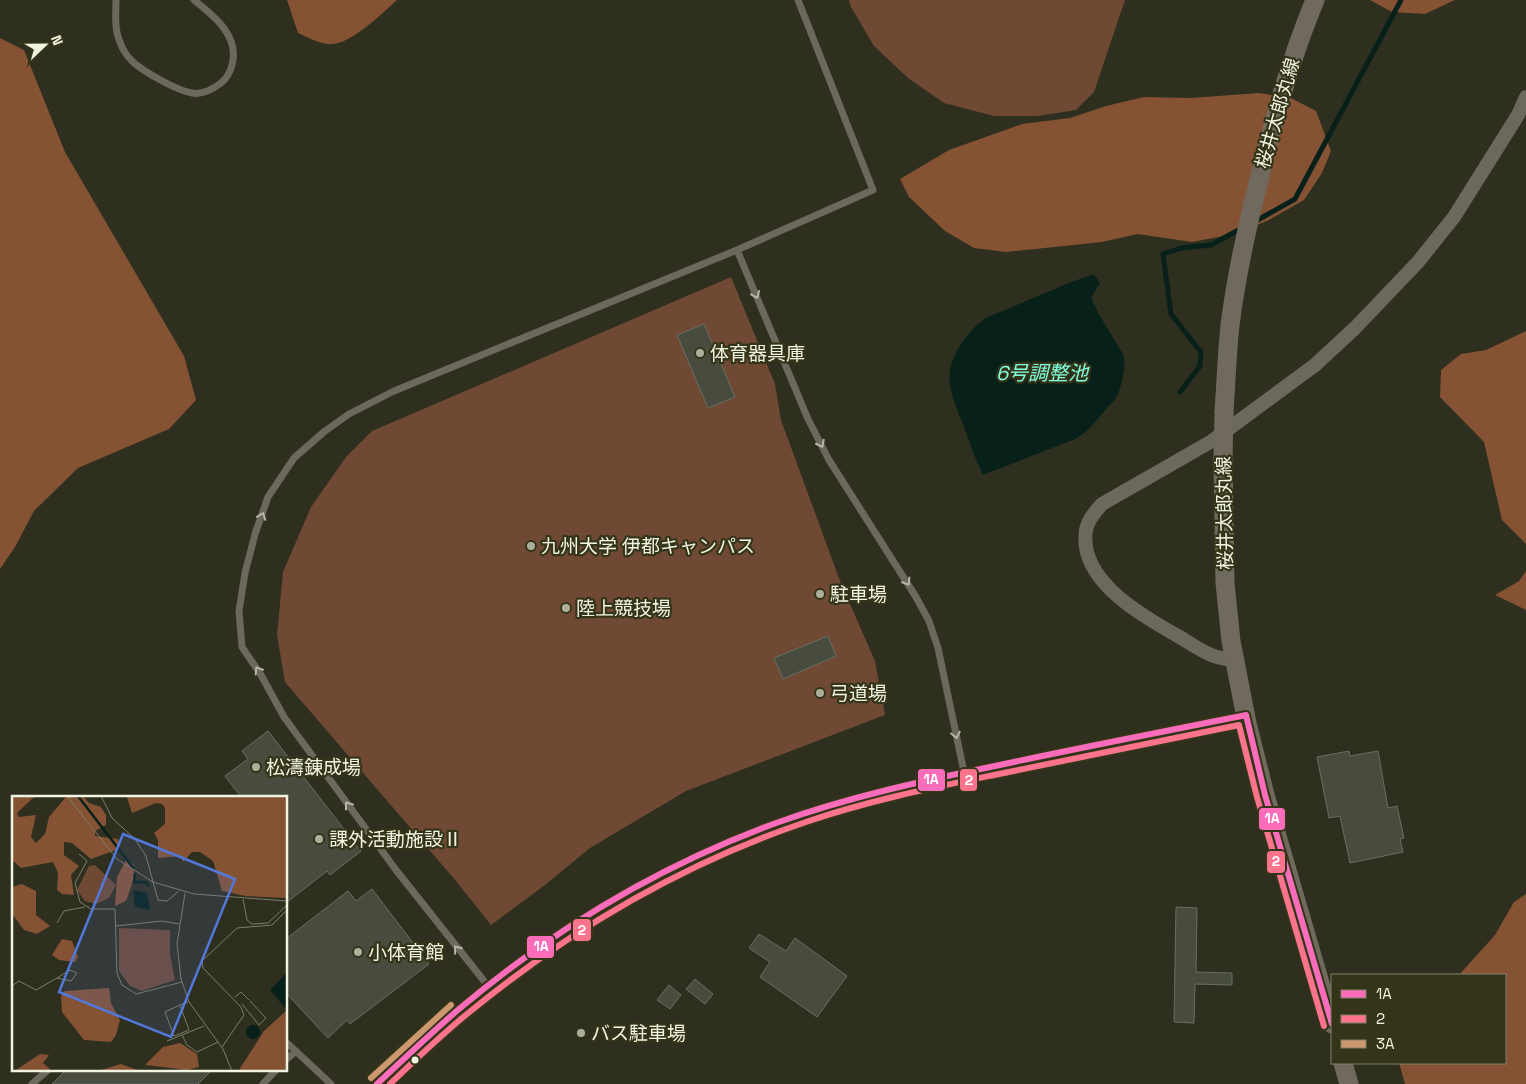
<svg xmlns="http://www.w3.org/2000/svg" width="1526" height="1084" font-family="'Space Grotesk','Noto Sans JP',sans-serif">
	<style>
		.green { fill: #6f4934 }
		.forest { fill: #855234 }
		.water { fill: #072019 }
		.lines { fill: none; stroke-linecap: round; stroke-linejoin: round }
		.stream { stroke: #072019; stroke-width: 5 }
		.building { fill: #474c3f; stroke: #696f62 }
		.service { stroke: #6d685e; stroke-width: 7 }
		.minor { stroke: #6d685e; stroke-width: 14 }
		.secondary { stroke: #6f6a5d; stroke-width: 19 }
		.secondary-bridge { stroke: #6f6a5d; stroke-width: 19 }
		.bus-1-casing { stroke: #343518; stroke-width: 10 }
		.bus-2-casing { stroke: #343518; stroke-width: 10 }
		.bus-3-casing { stroke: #343518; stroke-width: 10 }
		.bus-1 { stroke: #fb6dba; stroke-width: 6 }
		.bus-2 { stroke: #fc738d; stroke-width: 6 }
		.bus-3 { stroke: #cd976f; stroke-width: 6 }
		.oneway { stroke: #b6b5a7 }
		.poi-dot { fill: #adaf9d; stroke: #343518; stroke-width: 2 }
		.bus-dot { fill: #f2f4e2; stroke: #343518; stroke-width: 2 }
		.labels { text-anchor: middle; stroke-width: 4.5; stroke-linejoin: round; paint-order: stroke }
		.street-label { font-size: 19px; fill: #f2f4e2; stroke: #343518 }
		.poi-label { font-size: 19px; fill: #f2f4e2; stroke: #343518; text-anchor: start }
		.water-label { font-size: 20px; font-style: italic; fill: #81fedf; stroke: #343518 }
		.inset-river { fill: none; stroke: #072019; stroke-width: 2.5 }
		.inset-road { fill: none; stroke: #7c7e6c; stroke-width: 1 }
		.view { fill: #5278da; fill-opacity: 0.15; stroke: #5278da; stroke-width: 2.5 }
		.inset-edge { fill: none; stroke: #f2f4e2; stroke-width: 2.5 }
		.line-badge { stroke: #343518; stroke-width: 2 }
		.badge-label { font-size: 14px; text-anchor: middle; font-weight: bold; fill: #fff }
	</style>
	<rect width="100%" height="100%" fill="#2e2f1e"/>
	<path class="green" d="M849,0H1125L1094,92L1076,110L1037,116H994L944,103L908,78L874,46L851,7Z
		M731,277L775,384L781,420L840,581L875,661L885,715L686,791L590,848L545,885L491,925L456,881L285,682L277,635L283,572L311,507L346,457L372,431Z"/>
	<path class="forest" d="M287,0H397C382,13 349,47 328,44C318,43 307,37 298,33Z
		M1370,0H1455L1425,14L1392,12Z
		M0,38L24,50L65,152L184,356L196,400L169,429L78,468L34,511L15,547L0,569Z
		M1259,93L1291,98L1316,111L1331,151L1322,173L1304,200L1267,221L1234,234L1192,242L1138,234L1102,242L1006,252L974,248L945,231L909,197L900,179L949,150L1022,124L1070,118L1106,106L1144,97L1191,98Z
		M1526,331V544L1502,520L1484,442L1440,397L1441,370L1461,354L1486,350Z
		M1526,571V610L1495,595L1519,581Z
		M1526,894V1084H1405L1399,1063H1505V975H1459L1495,935L1514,902Z"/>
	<path class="water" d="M1094,274L1100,283L1091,298L1100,316L1124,356C1126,368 1121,391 1114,401C1112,404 1108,406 1106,409C1094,423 1091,430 1075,439L983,475C976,461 971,446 966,432C960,416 952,400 950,384C946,359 967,331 986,318L1069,283Z"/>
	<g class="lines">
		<path class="stream" d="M1254,222L1295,199L1401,0
			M1180,392L1200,366L1201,352L1171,314L1163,254L1181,248L1211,245L1242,228"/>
	</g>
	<path class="building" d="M704,324L735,397L708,408L677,335Z
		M828,636L836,656L783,679L774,658Z
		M268,731L361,851L330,875L327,871L286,903V798H242L225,776L248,759L242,751Z
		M1349,751L1350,756L1378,751L1388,808L1397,806L1404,838L1400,839L1403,852L1350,863L1340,816L1329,818L1317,757Z
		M372,889L429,964L350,1024L347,1020L328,1038L286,993V939L348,891L356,901Z
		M1176,907L1197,908L1196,972L1232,973V985L1195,984L1194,1023L1174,1022Z
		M759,934L786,951L795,938L847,976L817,1017L760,977L770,962L749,948Z
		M695,979L713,994L705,1004L686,989Z
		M669,985L681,995L670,1009L657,1000Z
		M66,1070H212L198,1084H52Z"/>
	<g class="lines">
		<path class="service" d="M116,0C116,13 114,29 120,42C122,48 127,56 132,61C142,71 178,91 192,93C202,95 213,89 221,83C227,78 230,73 232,65C240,36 214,16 194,0
			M737,250L808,419L829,460L916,597L929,621L938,648L964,772
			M488,986L396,870L284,717L261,675L242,647L239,611L245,573L255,534L268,497L294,458L325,431L349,414L394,391L737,250L873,190L798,0
			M286,1042L331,1084
			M286,1060L296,1051
			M32,1084L48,1070
			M263,1084L276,1070
			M377,1084C404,1059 431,1033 459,1009C511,966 567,926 625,893C689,857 759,826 829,805C894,786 961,773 1027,759C1100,745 1172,730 1245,715"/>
		<path class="minor" d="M1235,661C1227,659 1217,658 1209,654C1198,649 1187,641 1176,635C1140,614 1078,580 1086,530C1088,519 1096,511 1102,504L1212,441L1315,365L1355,328L1418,262L1454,217L1518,115L1526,97"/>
		<path class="secondary" d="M1224,412C1226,383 1227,354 1230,325C1236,278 1246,231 1258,184C1273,121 1290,60 1315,0
			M1223,460L1225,583L1231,641L1247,723L1265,795L1332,1024
			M1343,1063L1349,1084"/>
		<path class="secondary-bridge" d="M1223,460L1224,412"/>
		<defs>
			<path id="bus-1" d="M377,1084C404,1059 431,1033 459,1009C554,929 663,864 779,822C849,797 922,781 995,766C1078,748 1162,732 1246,715L1265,795L1332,1024"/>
			<path id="bus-2" d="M390,1084C415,1060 440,1036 467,1014C568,931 682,864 806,822C867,801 931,788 994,775C1076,758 1158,742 1239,725L1257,797L1324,1026"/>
			<path id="bus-3" d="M371,1078L451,1005"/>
		</defs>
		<use href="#bus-1" class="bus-1-casing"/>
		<use href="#bus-2" class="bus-2-casing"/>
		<use href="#bus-3" class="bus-3-casing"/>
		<use href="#bus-1" class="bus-1"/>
		<use href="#bus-2" class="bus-2"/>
		<use href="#bus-3" class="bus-3"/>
	</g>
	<defs><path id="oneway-chevron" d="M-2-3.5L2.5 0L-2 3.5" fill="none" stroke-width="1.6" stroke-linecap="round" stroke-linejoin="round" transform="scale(1.25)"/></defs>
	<g class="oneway">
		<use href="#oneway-chevron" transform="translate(756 295) rotate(67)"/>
		<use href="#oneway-chevron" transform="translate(821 444) rotate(63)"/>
		<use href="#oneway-chevron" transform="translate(262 516) rotate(-70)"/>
		<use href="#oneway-chevron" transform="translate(907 582) rotate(58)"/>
		<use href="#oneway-chevron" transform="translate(258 670) rotate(-123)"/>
		<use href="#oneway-chevron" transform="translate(956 735) rotate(78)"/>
		<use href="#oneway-chevron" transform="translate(348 805) rotate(-126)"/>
		<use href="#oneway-chevron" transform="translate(457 949) rotate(-128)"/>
	</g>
	<g class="poi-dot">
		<circle cx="700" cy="353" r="5"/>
		<circle cx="531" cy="546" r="5"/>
		<circle cx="820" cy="594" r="5"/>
		<circle cx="566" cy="608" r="5"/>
		<circle cx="820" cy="693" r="5"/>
		<circle cx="256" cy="767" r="5"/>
		<circle cx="319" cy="839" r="5"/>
		<circle cx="358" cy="952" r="5"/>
		<circle cx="581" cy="1033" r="5"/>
	</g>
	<circle class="bus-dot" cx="415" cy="1060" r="4.5"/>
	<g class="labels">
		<g class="street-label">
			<text transform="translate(1277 113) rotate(-74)" y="7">桜井太郎丸線</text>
			<text transform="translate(1224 513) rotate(-91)" y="7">桜井太郎丸線</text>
		</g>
		<g class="poi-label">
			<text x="710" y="360">体育器具庫</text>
			<text x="541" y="553">九州大学 伊都キャンパス</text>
			<text x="830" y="601">駐車場</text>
			<text x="576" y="615">陸上競技場</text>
			<text x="830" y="700">弓道場</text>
			<text x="266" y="774">松濤錬成場</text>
			<text x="329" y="846">課外活動施設Ⅱ</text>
			<text x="368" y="959">小体育館</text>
			<text x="591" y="1040">バス駐車場</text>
		</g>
		<g class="water-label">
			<text x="1042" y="380">6号調整池</text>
		</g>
	</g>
	<g transform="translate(12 796)">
		<rect width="275" height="275" fill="#2e2f1e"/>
		<path d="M83,69L104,89L97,102L84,108L73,105L65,94L77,70ZM107,132L158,134V158L163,184L130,195L118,190L107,175Z" fill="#6f4934"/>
		<path d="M71,0L77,7L89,11L94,19V29L83,35V40L106,43L108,49L104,54L79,63L60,47L52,46V59L67,70L59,79L62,99L50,98L45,94L46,77L41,66L9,72L1,65L0,1H22L5,17L7,21L24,19L19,41L24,47L33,38L37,21L54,1ZM115,1H275V102L233,100L210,95L201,65L188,56H180L171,66L169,60L146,62V44L142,37L153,28V12L150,8L144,7L120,17ZM114,64L122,69V82L114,105L103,110L105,81ZM10,88L24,95V119L38,130L25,138L12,134L1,119L0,91ZM50,143L60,145L66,161L63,166L47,164L40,159ZM97,192L99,207L108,224L104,239L99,246L72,244L50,216L49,200L53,195ZM275,214V274H227L252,235ZM168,247L185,258L187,271L175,274L133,269L151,251ZM28,258L37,259L31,267L39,274H4ZM109,268L125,274H89Z" fill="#855234"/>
		<path d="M121,94L135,97L138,114L123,111ZM275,176V213H274L258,194ZM234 236a7 7 0 1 1 14 0a7 7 0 1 1-14 0Z" fill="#072019"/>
		<path class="inset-river" d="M66,0L122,73M123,77L122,86H134L137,90"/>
		<path class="inset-road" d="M55,0L105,63L141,86L182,98L275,105M89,0L100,22L123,43L134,60L146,104L155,105L167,95M67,58L75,65L63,87L68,106L79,113H103L105,177L110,189L124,198L170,186M173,97L165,148L169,183L177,206L211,253L220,275M231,103L235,124L240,128L256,127L275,109M45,127L52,115L73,111M104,130L150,125L167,128M58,174L65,177L59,185L45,182ZM0,190L7,185L24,194L45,182M223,201L229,196L237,204M230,208L247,229L254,222L238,205M168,209L177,234L162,240L153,216L168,209L176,206M170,239L175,249L185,256L206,246M155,245L192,230M210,251L232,219L229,211L191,172L190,165L225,132L260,129L275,114"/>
		<path class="view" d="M111,38L223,83L159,241L47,196Z"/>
		<rect width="275" height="275" class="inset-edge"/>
	</g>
	<g class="line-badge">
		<rect x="917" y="768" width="29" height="24" rx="5" fill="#fb6dba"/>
		<rect x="959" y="768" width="19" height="24" rx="5" fill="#fc738d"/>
		<rect x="1258" y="807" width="28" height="24" rx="5" fill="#fb6dba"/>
		<rect x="1266" y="850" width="20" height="24" rx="5" fill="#fc738d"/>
		<rect x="572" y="918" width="20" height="24" rx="5" fill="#fc738d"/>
		<rect x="526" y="935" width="29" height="24" rx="5" fill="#fb6dba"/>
	</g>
	<g class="badge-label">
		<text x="931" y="784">1A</text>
		<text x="969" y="785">2</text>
		<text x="1272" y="823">1A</text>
		<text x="1276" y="866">2</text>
		<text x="582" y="935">2</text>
		<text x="541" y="951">1A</text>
	</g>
	<rect x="1331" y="974" width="175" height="90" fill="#343518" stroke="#808169"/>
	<rect x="1341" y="990" width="25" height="8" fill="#fb6dba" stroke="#808169"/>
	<text x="1376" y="999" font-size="15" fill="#f2f4e2">1A</text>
	<rect x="1341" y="1015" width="25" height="8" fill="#fc738d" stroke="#808169"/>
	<text x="1376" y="1024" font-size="15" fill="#f2f4e2">2</text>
	<rect x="1341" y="1040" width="25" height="8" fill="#cd976f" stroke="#808169"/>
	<text x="1376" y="1049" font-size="15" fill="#f2f4e2">3A</text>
	<g transform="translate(45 45) rotate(68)" stroke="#343518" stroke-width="4" paint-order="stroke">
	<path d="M0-4L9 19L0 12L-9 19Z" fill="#f2f4e2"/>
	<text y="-8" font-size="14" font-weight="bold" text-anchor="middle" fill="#f2f4e2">N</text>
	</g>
</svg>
